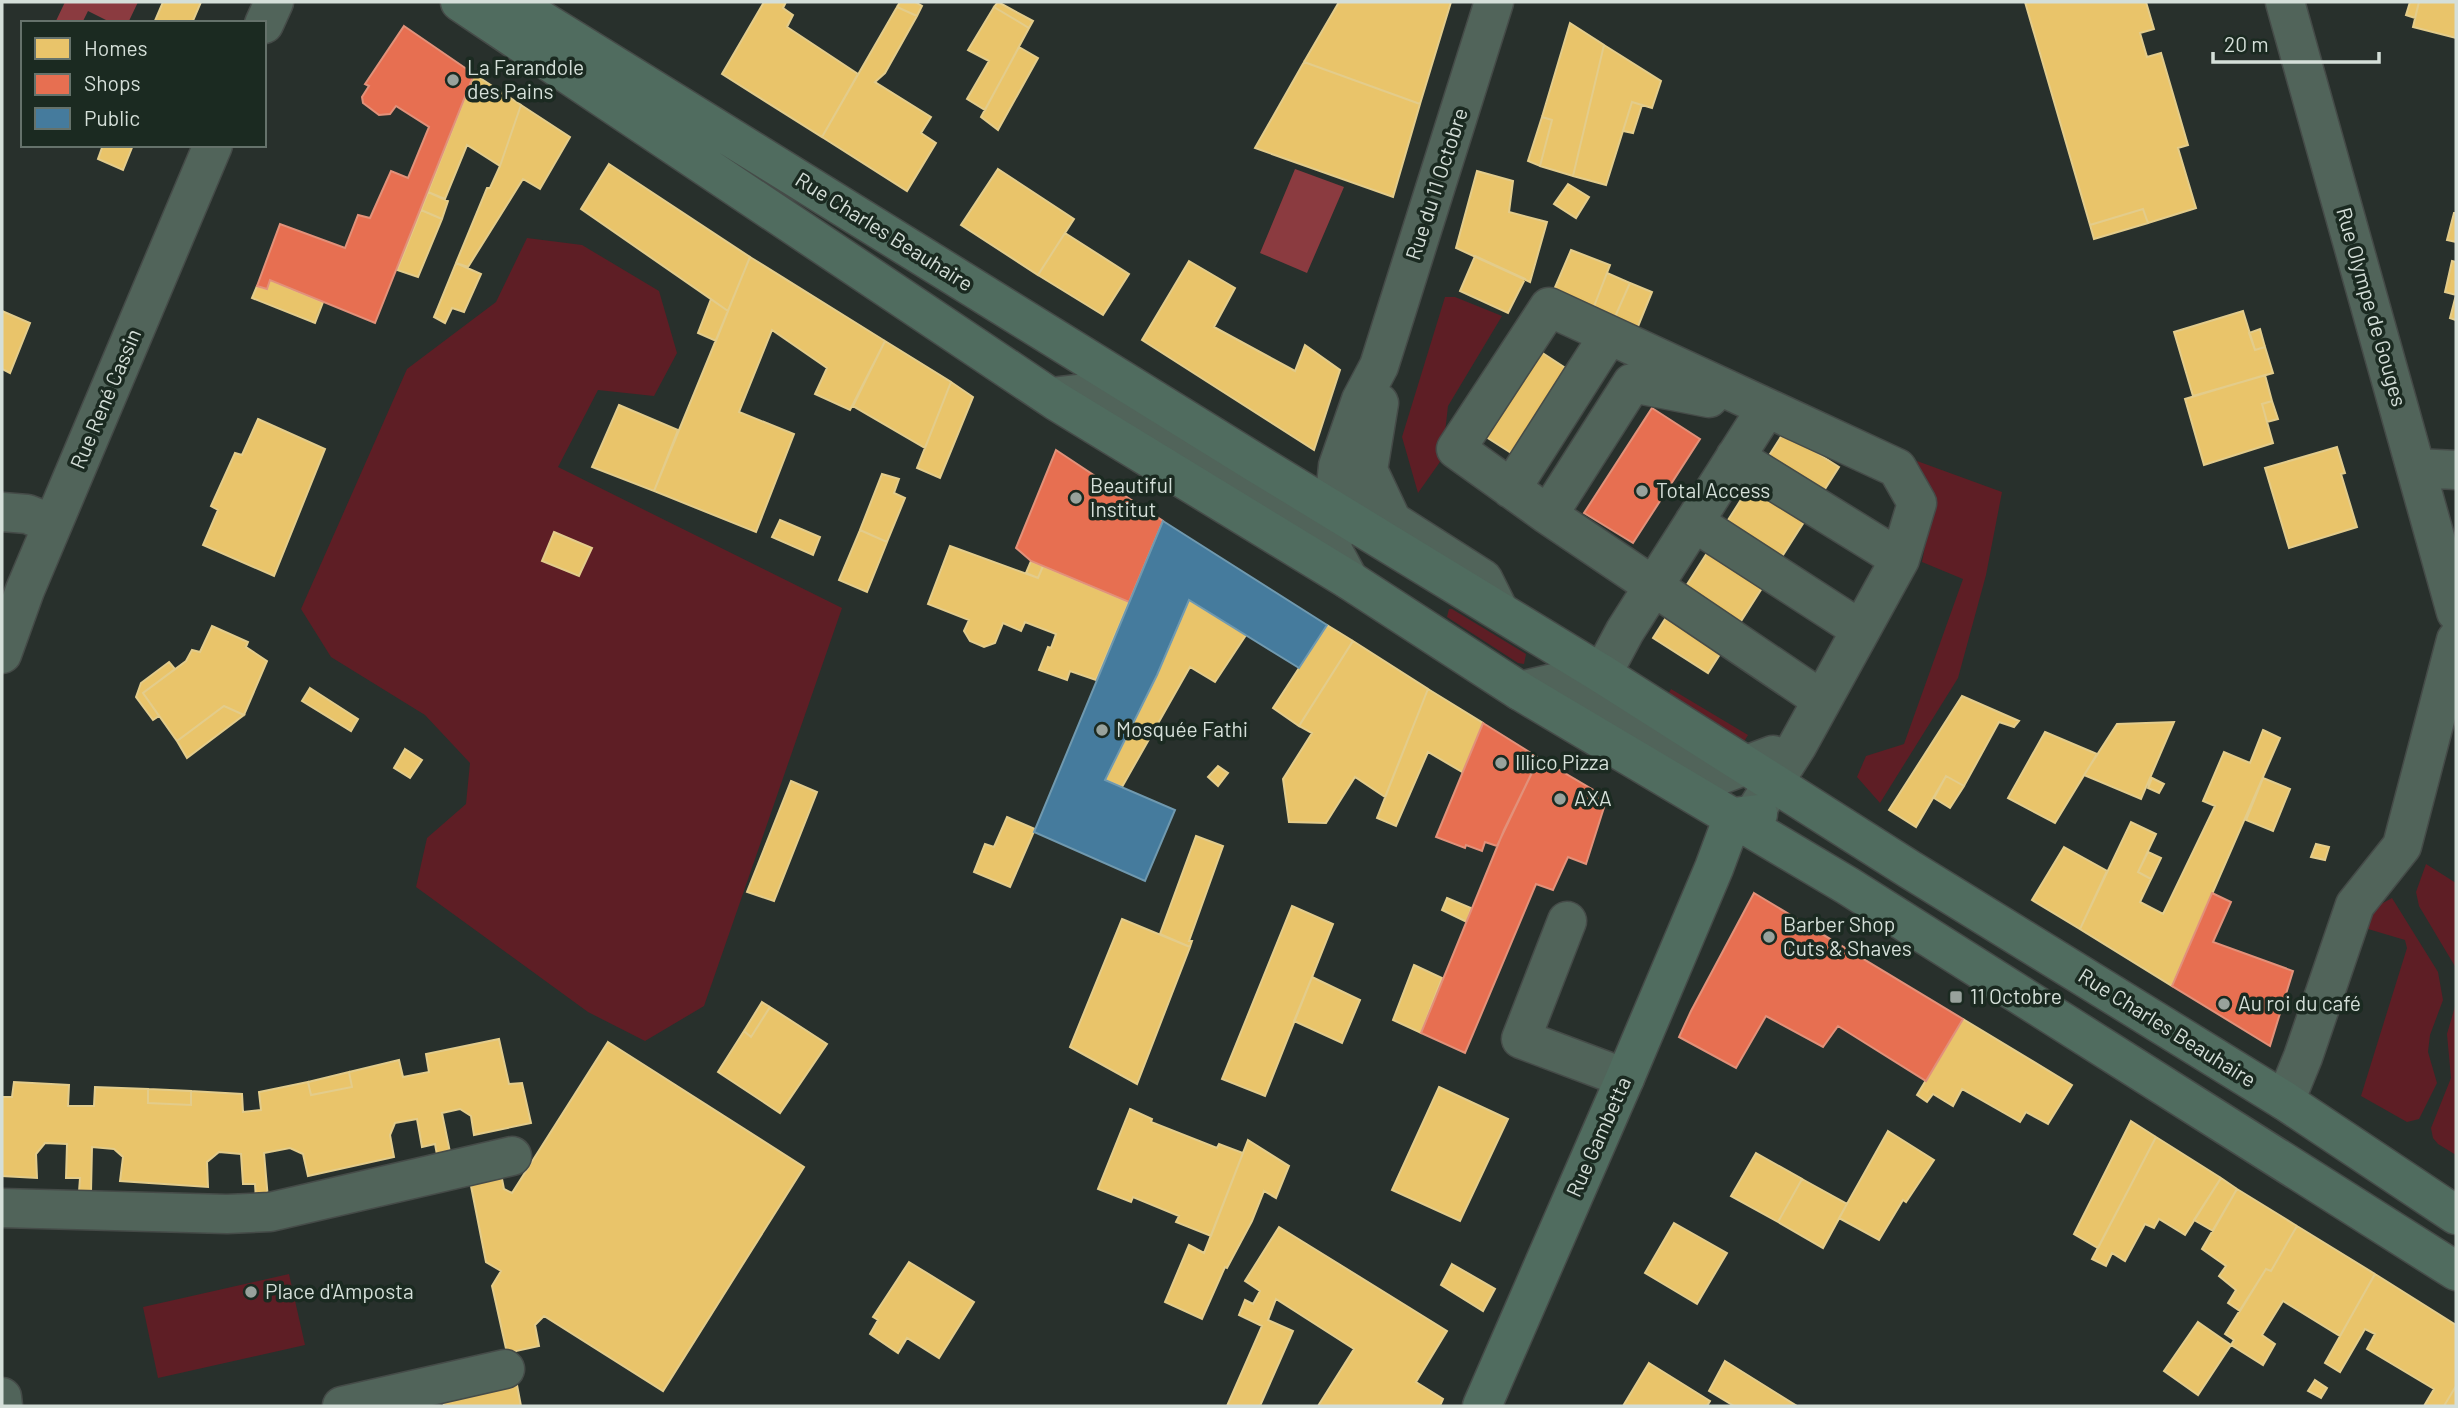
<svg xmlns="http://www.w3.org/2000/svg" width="2458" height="1408" font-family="Barlow,sans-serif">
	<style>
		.green { fill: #5e1e25 }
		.water { fill: #8b3b40 }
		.homes { fill: #e9c46a; stroke: #e3cc8b; stroke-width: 2 }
		.shops { fill: #e76f51; stroke: #e2917a; stroke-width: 2 }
		.public { fill: #457b9d; stroke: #7099af; stroke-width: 2 }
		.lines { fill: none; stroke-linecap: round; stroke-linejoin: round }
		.minor-casing { stroke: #454b48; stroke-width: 41 }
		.major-casing { stroke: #454b48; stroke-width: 41 }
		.minor { stroke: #51645a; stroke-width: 38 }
		.major { stroke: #506c5f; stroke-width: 38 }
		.poi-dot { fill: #98a29c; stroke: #1b2a21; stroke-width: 2.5 }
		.labels { text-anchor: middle; stroke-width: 7; stroke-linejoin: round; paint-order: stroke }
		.poi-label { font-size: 21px; fill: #d5dfd9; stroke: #1b2a21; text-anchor: start }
		.street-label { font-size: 21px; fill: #d5dfd9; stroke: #1b2a21 }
	</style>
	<rect width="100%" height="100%" fill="#28302c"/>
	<path class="green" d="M527,238L582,245L659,291L677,353L654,396L598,390L558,467L842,608L704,1006L645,1041L588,1012L416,887L427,838L466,804L470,763L425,715L331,657L301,609L407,369L496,302Z
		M1445,297H1455L1502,316L1448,406L1442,459L1418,493L1402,437Z
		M1917,461L2002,492L1986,575L1958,678L1880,803L1857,777L1866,756L1904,744L1963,579L1922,562L1934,499Z
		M1449,609H1452L1526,654L1524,664L1518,663L1447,617Z
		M1671,689L1748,735L1742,745L1666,698Z
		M2426,864L2456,883V968L2419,906L2416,892Z
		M2392,898L2438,972L2443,1000L2430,1035L2428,1052L2437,1083L2419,1119L2407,1122L2361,1096L2407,948L2405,940L2368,929L2366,918L2370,910Z
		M2456,1003V1155L2438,1144L2433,1138L2431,1128L2451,1078L2447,1034Z
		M289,1274L305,1345L158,1378L143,1307Z"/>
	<path class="water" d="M65,2H138L128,23H112L88,11L82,23H55Z
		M1295,169L1344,187L1307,273L1260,253Z"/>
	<path class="homes" d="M163,2H201L192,23H154Z
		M764,2H786L783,8L793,15L787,27L858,74L822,137L722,74Z
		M900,2H915L922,6L917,16L897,7Z
		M998,2L1033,21L1029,28L994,7Z
		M1339,2H1451L1420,104L1304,62Z
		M2025,2H2146L2154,29L2140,33L2147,57L2161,53L2188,145L2178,148L2196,208L2148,223L2143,209L2090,225Z
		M2410,2H2419L2415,18L2406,15Z
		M2419,2H2456V38L2413,27Z
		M897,7L917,16L885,73L875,82L931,117L921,133L936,143L907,191L822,137Z
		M994,7L1029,28L985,110L967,99L989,61L968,50Z
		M1570,23L1604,45L1573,176L1540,166L1552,120L1542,117Z
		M1604,45L1661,81L1652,108L1632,102L1606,185L1573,176Z
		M1019,47L1038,58L998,130L981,117Z
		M1304,62L1420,104L1393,197L1255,148Z
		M474,74L521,105L500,166L467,145L445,199L428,192Z
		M1632,102L1642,105L1633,133L1623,131Z
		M521,105L570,137L540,189L523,179L468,267L456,263L487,188H490L500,166Z
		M1542,117L1552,120L1540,166L1528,161Z
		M103,145H133L123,170L98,159Z
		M609,164L750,257L728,311L581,209Z
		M998,169L1074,219L1038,275L961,225Z
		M1477,171L1513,181L1509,212L1547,222L1530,282L1456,248Z
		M1568,184L1589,197L1576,218L1554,204Z
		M428,192L448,201L442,219L421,210Z
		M2143,209L2148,223L2094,239L2090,225Z
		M421,210L442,219L418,277L397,270Z
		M2454,213H2456V242L2447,240Z
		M1065,233L1129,274L1103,315L1038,275Z
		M1571,250L1610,265L1593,309L1553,292Z
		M1475,256L1525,279L1508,313L1460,291Z
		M750,257L885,341L850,410L815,394L827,368L772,330L739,412L794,434L756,532L654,491Z
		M1189,261L1235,288L1214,327L1295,371L1305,345L1340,370L1314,450L1142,340Z
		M2452,261L2456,262V295L2445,292Z
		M456,263L481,274L464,312L452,308L445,323L434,317Z
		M1607,273L1630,283L1614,319L1593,309Z
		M270,280L323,302L315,323L252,298L257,286L267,289Z
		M1630,283L1652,292L1637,329L1614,319Z
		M2456,295V320L2450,318Z
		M711,299L728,311L716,341L698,333Z
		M2,311L30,323L10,373L2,369Z
		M2243,311L2255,350L2265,347L2273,373L2193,396L2174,332Z
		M2260,329L2265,347L2255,350L2249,333Z
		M885,341L951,382L925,448L853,406Z
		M1538,350L1567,369L1513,454L1483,435Z
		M2265,375L2272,401L2262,404L2273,443L2204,465L2185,399Z
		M951,382L973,397L940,478L917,468Z
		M2272,401L2278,419L2267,422L2262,404Z
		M619,405L678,430L654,491L592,467Z
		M258,419L325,449L274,576L203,545L218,510L211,506L235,453L242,455Z
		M1784,432L1839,467L1708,673L1653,638Z
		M2337,447L2345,473L2341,474L2357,527L2289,548L2265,468Z
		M882,474L899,479L894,493L905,498L887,542L860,530Z
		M780,520L820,537L813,555L772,537Z
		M860,530L887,542L867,592L839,580Z
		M554,532L592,548L579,576L542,561Z
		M950,546L1038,578L1043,566L1129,602L1096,680L1070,671L1067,680L1039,670L1048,647L1051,648L1056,634L1025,622L1021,631L1003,623L995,643L984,647L970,641L964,631L969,620L928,604Z
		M1031,561L1043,566L1038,578L1026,573Z
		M1189,600L1246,635L1215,682L1190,667L1122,787L1105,780L1157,675Z
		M1327,625L1353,641L1299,726L1273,708Z
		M212,626L248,642L246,647L267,661L244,715L224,706L177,741L143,693L186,661L192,650L200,652Z
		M1353,641L1428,689L1385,797L1355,777L1326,823L1289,822L1283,779L1312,733L1299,726Z
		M169,662L175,669L143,693L159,716L153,720L136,697L141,683Z
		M310,688L358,719L351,731L302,701Z
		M1428,689L1483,723L1464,773L1428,752L1396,826L1377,818Z
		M1962,696L2019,721L2014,727L1999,722L1964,786L1946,776L1916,827L1889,810Z
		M224,706L244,715L187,758L177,741Z
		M2174,722L2141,799L2084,775L2117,724Z
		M2263,730L2280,738L2172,986L2080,929L2131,822L2156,834L2138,872L2151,879L2140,902L2163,914L2215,806L2203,801L2224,752L2250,763Z
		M2045,732L2097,754L2055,823L2008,798Z
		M405,749L422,760L410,778L394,768Z
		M1218,766L1228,773L1218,786L1208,777Z
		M1946,776L1964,786L1950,808L1934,798Z
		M2152,778L2164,784L2159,793L2148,788Z
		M2263,778L2290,789L2273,831L2246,820Z
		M791,781L817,792L774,901L747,892Z
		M1007,817L1035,829L1010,887L974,872L985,844L994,847Z
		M1196,836L1223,846L1189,941H1192L1190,947L1160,934Z
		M2316,844L2329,847L2325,860L2311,857Z
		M2064,847L2107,871L2080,929L2032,900Z
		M2148,852L2161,858L2151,879L2138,872Z
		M1447,898L1471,908L1467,922L1442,910Z
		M1292,906L1333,924L1265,1096L1222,1079Z
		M1122,919L1190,947L1137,1084L1070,1047Z
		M1414,965L1442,978L1421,1033L1393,1020Z
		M1312,977L1360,1000L1342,1043L1294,1021Z
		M762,1002L770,1007L751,1037L744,1031Z
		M770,1007L827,1044L780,1113L718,1072L744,1031L751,1037Z
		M1963,1019L2072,1085L2048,1124L2026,1112L2020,1122L1962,1089L1953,1106L1933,1094L1927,1102L1917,1095Z
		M499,1039L509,1084L522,1083L531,1123L474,1135L471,1116L460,1109L442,1113L451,1157L438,1160L435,1144L422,1147L417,1119L395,1123L390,1135L394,1157L308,1176L303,1154L290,1148L264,1153L268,1199L256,1200L255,1184H243L241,1154L219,1152L207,1162L208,1187L120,1181L123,1157L114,1149L92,1147L91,1192H79L80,1178H66L67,1144L45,1143L36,1154L37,1178L2,1176V1097H12L14,1082L69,1085L68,1106H94L95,1087L148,1089V1103L191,1105V1091L242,1094L243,1112L261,1110L259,1092L308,1082L311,1095L352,1087L349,1072L399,1060L403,1077L429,1072L426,1054Z
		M608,1042L804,1167L663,1391L544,1316L535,1325L539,1346L507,1353L492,1286L501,1271L486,1262L470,1181L501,1174L504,1189L512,1193Z
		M349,1072L352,1087L311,1095L308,1082Z
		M1439,1087L1508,1119L1460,1221L1392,1190Z
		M148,1089L191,1091V1105L148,1103Z
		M1130,1109L1152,1119L1151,1122L1217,1148L1219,1144L1243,1153L1211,1236L1176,1222L1179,1216L1133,1197L1131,1202L1098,1189Z
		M2131,1121L2156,1137L2098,1248L2074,1234Z
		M1888,1131L1934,1160L1906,1202L1903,1200L1879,1240L1839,1218Z
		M2156,1137L2221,1178L2185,1235L2159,1219L2154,1228L2145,1224L2125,1261L2112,1253L2106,1266L2092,1259Z
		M1248,1140L1289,1166L1276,1198L1264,1191L1252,1221L1227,1268L1225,1267L1202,1319L1165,1302L1189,1245L1204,1253Z
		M1756,1153L1802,1179L1778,1222L1731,1196Z
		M2221,1178L2237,1189L2213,1231L2194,1220Z
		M1802,1179L1847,1204L1823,1248L1778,1222Z
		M2237,1189L2297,1226L2271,1271L2266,1269L2240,1311L2228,1303L2236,1290L2219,1276L2226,1266L2202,1249Z
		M1674,1223L1727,1253L1697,1304L1645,1273Z
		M2297,1226L2375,1274L2340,1336L2283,1301L2262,1335L2275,1344L2263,1365L2231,1345L2234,1340L2225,1334L2266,1269L2271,1271Z
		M1279,1227L1447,1331L1416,1382L1443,1399L1440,1406H1318L1354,1349L1276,1299L1268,1320L1293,1331L1260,1406H1227L1262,1326L1239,1315L1245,1300L1253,1304L1260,1291L1245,1281Z
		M909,1262L974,1302L939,1358L907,1338L898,1353L870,1334L878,1320L873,1317Z
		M1452,1264L1495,1289L1483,1311L1441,1285Z
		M2375,1274L2456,1325V1386L2444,1406H2424L2434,1389L2367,1349L2375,1334L2365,1329L2340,1372L2325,1363Z
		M2198,1322L2231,1345L2198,1395L2164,1371Z
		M1725,1361L1797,1406H1734L1709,1391Z
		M1649,1363L1710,1401L1707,1406H1623Z
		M2315,1380L2327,1388L2321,1398L2308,1391Z
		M517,1385L521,1406H444L443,1401Z
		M2456,1386V1406H2444Z"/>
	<path class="shops" d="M404,26L474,74L375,323L270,280L267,289L257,286L280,224L345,248L358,215L370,218L391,171L408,178L429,127L396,106L390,114L379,115L363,103L362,97L369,86L365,84Z
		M1652,408L1700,439L1633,543L1584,513Z
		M1056,450L1163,521L1129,602L1031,561L1016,548Z
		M1483,723L1539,758L1497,846L1485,842L1482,851L1466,845L1465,848L1436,837Z
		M1539,758L1607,798L1586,864L1568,857L1553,890L1536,884L1465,1053L1421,1033L1504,830Z
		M1754,893L1963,1019L1926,1081L1838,1026L1823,1047L1766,1016L1736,1068L1679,1037L1691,1011Z
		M2212,893L2231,902L2213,942L2293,971L2270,1046L2172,986Z"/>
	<path class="public" d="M1163,521L1327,625L1299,668L1189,600L1157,675L1105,780L1175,810L1145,881L1034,832Z"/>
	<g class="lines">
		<defs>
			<path id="minor" d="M2285,2L2456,612
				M264,24L274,2
				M1051,397L1085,393L1330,545L1368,470L1379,403
				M1709,398L1632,383L1548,515L1822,700
				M1735,457L1900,559
				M2416,468L2456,470
				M1368,470L1392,521L1483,579L1498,609
				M1511,489L1609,335
				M2,512L27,514L53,524
				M1548,515L1456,449L1549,307L1897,468L1917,503L1900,559L1797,746L1755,812
				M1694,522L1861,630
				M1349,580L1330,545L1338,466L1361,400L1379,366L1494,2
				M2,654L25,590L213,145
				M1520,691L1558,682L1715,777L1773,755
				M1602,739V674L1625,631L1766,409
				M1567,921L1521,1039L1625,1078
				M2285,1101L2303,1057L2355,905L2402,846L2456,640
				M2,1208L227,1214L270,1212L512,1156
				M2,1397L3,1406
				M342,1406L505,1369"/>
			<path id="major" d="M460,2L1056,401L1349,580L1520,691L1848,886L2456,1271
				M512,2L1256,463L1602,674L1909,869L2285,1101L2456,1215
				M1482,1406L1625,1078L1714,868L1733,817L1758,814"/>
		</defs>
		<use href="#minor" class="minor-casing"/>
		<use href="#major" class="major-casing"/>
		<use href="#minor" class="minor"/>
		<use href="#major" class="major"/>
	</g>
	<g class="poi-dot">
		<circle cx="453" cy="80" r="7"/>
		<circle cx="1642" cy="491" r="7"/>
		<circle cx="1076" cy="498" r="7"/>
		<circle cx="1102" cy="730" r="7"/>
		<circle cx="1501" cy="763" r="7"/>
		<circle cx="1560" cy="799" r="7"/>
		<circle cx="1769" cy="937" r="7"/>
		<rect x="1949" y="990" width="14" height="14" rx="3.5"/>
		<circle cx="2224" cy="1004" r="7"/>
		<circle cx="251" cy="1292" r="7"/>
	</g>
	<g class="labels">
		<g class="poi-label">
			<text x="467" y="75">La Farandole<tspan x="467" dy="24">des Pains</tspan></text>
			<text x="1090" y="493">Beautiful<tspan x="1090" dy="24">Institut</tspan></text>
			<text x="1656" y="498">Total Access</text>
			<text x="1116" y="737">Mosquée Fathi</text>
			<text x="1515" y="770">Illico Pizza</text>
			<text x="1574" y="806">AXA</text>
			<text x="1783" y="932">Barber Shop<tspan x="1783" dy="24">Cuts &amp; Shaves</tspan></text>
			<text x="1970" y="1004">11 Octobre</text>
			<text x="2238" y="1011">Au roi du café</text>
			<text x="265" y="1299">Place d'Amposta</text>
		</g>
		<g class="street-label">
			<text transform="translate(1437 184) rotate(-72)" y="7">Rue du 11 Octobre</text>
			<text transform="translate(884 232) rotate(32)" y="7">Rue Charles Beauhaire</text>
			<text transform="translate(2371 307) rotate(74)" y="7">Rue Olympe de Gouges</text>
			<text transform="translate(106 399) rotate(-67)" y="7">Rue René Cassin</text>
			<text transform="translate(2167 1028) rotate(32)" y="7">Rue Charles Beauhaire</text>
			<text transform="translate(1599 1137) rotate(-66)" y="7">Rue Gambetta</text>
		</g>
	</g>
	<rect width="2458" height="1408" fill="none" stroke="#d5dfd9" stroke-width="7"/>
	<rect x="21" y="21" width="245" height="126" fill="#1b2a21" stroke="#65726b" stroke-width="2"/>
	<rect x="35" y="38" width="35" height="21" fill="#e9c46a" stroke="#65726b" stroke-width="2"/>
	<text x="84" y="56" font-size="21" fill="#d5dfd9">Homes</text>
	<rect x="35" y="74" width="35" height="21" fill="#e76f51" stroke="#65726b" stroke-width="2"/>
	<text x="84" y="91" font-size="21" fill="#d5dfd9">Shops</text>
	<rect x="35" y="108" width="35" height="21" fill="#457b9d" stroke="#65726b" stroke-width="2"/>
	<text x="84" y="126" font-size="21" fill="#d5dfd9">Public</text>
	<path d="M2213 52v10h166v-10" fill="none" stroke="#d5dfd9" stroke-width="3.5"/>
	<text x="2224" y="52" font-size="21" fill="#d5dfd9" stroke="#1b2a21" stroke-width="5" paint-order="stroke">20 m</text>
</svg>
